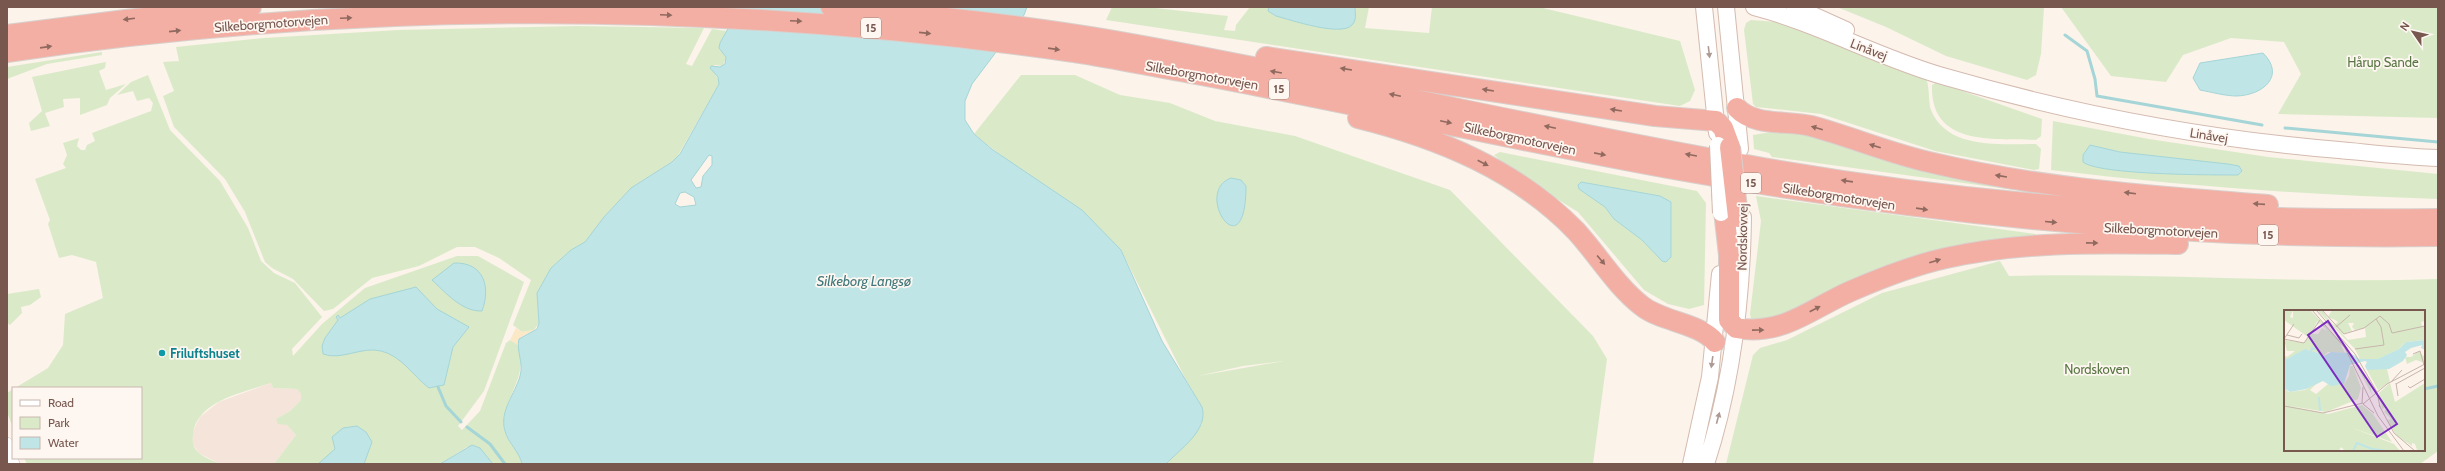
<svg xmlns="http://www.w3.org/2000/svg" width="2445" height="471" font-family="Cabin,sans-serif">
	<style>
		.residential { fill: #f4e4d9 }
		.green { fill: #daeac8; fill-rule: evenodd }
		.sand { fill: #fae8c6 }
		.water { fill: #bfe5e6; stroke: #a5d5d7; fill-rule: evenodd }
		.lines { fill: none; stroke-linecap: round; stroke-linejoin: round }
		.stream { stroke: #a5d5d7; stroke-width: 3 }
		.street-casing { stroke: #d1bcb2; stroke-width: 12 }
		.secondary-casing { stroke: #d4bbb0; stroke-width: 18 }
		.highway-casing { stroke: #d9d0cd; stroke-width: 22 }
		.street { stroke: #fff; stroke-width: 11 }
		.secondary { stroke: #fff; stroke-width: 16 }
		.highway { stroke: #f3afa4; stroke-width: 20 }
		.secondary-bridge-casing { stroke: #d4bbb0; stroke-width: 18; stroke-linecap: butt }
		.highway-bridge-casing { stroke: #d9d0cd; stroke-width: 22; stroke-linecap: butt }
		.secondary-bridge { stroke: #fff; stroke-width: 16 }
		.highway-bridge { stroke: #f3afa4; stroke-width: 20 }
		.oneway { fill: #90695f }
		.oneway2 { fill: #ad9a95 }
		.culture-dot { fill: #0f9aa8; stroke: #fef7f1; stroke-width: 1.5 }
		.labels { text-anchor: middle; stroke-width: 3.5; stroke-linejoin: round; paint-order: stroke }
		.shield { fill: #fef7f1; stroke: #a0877f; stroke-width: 1 }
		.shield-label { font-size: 12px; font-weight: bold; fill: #77574e }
		.street-label { font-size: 13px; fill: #77574e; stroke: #fef7f1 }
		.park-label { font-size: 13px; fill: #587643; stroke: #fef7f1 }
		.culture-label { font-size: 13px; font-weight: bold; fill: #0d838f; stroke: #fef7f1; text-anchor: start }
		.water-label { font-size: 14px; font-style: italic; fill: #41787b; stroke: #fef7f1 }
		.inset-river { fill: none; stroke: #bfe5e6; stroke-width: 2 }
		.inset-road { fill: none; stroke: #c7b5ac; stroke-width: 1 }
		.view { fill: #7b2cbf; fill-opacity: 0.15; stroke: #7b2cbf; stroke-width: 2 }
		.inset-edge { fill: none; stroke: #77574e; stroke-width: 2 }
	</style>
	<rect width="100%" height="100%" fill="#fcf3ea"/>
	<path class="residential" d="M271,383L273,388L297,389L301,394V400L290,411L276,419L287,425L296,435L274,464H220L199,453L192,443L193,431L200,417L219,402Z"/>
	<path class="green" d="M1112,7H1146L1228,16L1224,30L1235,31L1236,25L1250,7H1369L1365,28L1429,33L1432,7H1539L1680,41L1695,90L1690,101L1680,106L1106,20Z
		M1837,7H2044L2041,54L2036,75L2027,80L1946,56L1886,27Z
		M2061,7H2438V118L2278,114L2301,74L2284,42L2231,38L2183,55L2166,82L2111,76Z
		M1751,20L1777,22L1925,78C1930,82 1928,102 1931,110C1947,150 2002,144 2036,144L2041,149L2039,169L2034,170L1935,151L1821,114L1756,107L1753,104L1744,30L1746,23Z
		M578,26L704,28L686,64L692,66L712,29L726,31L719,48L726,57L723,66L714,65L715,74L719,80V84L676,159L631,188L604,217L585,242L571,250L551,268L537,293L539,323L534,330L522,332L513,325L531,280L499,258L475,247H457L419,266L372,278L333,309L324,311L293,279L272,268L265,262L245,212L225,179L174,127L163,96L174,91L163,62L179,61L176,47L264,38L398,30Z
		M102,52V55L47,64L7,79V67Z
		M106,62L105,68L99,71L106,90L126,84L110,98L107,105L80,115V98L63,99L64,107L45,113L50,126L31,131L29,123L42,111L32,77Z
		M148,75L170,130L220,181L248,228L261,261L274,273L295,283L322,317L292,349L293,356L322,324L365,288L457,256H478L524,282L484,391L458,426L462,430L480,411L506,343L510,340L518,345C529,378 504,394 504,425C504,440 519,450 522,464H493L484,453L467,447L440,464H274L296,435L287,425L278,424L276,419L290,411L301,400V394L297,389L273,388L271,383C245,392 195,401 193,435C192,442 193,447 198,452C203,457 213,461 220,464H27L24,458H141V388H15L48,368L63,345L65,314L103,298L96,262L72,255L59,258L48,224L50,220L35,179L66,168L63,164L67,155L63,143L79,138L77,146L81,150H85L87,145L95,141L92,133L151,111L153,103L149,98L137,101L133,91L117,95L131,82Z
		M1021,75H1075L1120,95L1170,103L1215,121L1295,136L1450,190L1593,336L1607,359L1593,464H1166L1202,424V407L1185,378L1121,250L974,134ZM1284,361L1198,376L1243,366Z
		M1937,82L2042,119L2041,136L2036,140C1993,138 1930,147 1932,85Z
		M2053,121L2149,139L2268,157L2438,174V199C2309,195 2180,186 2051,170Z
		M1771,132H1789L1818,137L2032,187L2030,192L1772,157L1769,153L1754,149L1753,135Z
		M1500,152L1697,191L1706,203L1704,305L1689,309L1668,304L1644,290L1578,212L1520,176L1494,155ZM1581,182L1660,196L1671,202V257L1662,261L1642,240L1614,219L1605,207L1579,189L1578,186Z
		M1756,196L2035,234L2033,240L1758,322L1751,319L1750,314L1761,221Z
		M2000,261L2009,276C2152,272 2295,284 2438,279V451L2420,464H1726L1753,355L1760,348L1787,340L1882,293ZM2285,311H2424V450H2285Z
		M39,289L41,297L30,305L21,307L22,313L10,325L7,323V294Z
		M13,389V428L7,412V393Z"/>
	<path class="sand" d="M516,328L522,332L534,330L521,337L518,345L510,340Z"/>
	<path class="water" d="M740,7H1027L1024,15L972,84L965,101V120L974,134L993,150L1082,210L1121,250L1162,341L1202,407C1209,430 1180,449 1166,464H522C519,451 508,443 505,431C499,411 515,394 520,376C524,363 516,351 519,339L537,329L539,323L537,293L551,268L571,250L585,242L604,217L631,188L672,162L680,154L719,84L718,77L710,68L711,66L720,67L725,64L726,57L719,48L720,43ZM709,155L712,156V165L703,176L701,187L696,188L691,180ZM685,192L694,197L696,205L680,207L675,204L680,193Z
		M1269,7H1355C1355,13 1357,20 1352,25C1341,37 1291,20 1276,16L1268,11Z
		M2263,53C2286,76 2263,95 2237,96C2225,96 2211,92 2200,90L2193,78L2200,63Z
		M2090,145L2120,152L2228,164L2239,166L2242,171L2238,175C2211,175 2099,175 2083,162V155Z
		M1231,178L1241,180L1246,186C1246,273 1192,192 1231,178Z
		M1581,182L1660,196L1671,202V257L1666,262L1662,261L1642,240L1614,219L1605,207L1579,189L1578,185Z
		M454,263C484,262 491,287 482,311C462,312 445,292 432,280Z
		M416,287L437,309L469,327L453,347L444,385L429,388C413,376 402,356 381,351C362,346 341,361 323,354L322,346L325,338L338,320L336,317L338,315L340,318L370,299Z
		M357,426L366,432L372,442L364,464H318L335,449L332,437L343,428Z
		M472,445L480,448L493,464H440Z"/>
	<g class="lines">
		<path class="stream" d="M2065,35L2087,51L2095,79L2097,96L2262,125
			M2285,128L2438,142
			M438,387L446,406L461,422
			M2424,389L2438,386
			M467,427L490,444L505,464"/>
		<defs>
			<path id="street" d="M7,443L14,464"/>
			<path id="secondary" d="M1704,7L1717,133
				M1726,7L1740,149
				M1754,7C1820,24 1881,59 1946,77C2074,114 2207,139 2339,150C2372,153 2405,157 2438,158
				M1795,7L1846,30
				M1691,464L1710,377L1720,274
				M1706,464C1732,384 1742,300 1743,217"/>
			<path id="highway" d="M831,7C926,15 1021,25 1115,41C1332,79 1546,131 1763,168C1986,207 2212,222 2438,219
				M7,35L126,20L251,7
				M7,52C361,0 720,1 1074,52C1115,58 1155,67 1196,74C1357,104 1517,141 1679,170C1930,215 2182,240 2438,236
				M1266,57L1655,116L1716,121L1723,128L1730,147
				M1737,108C1755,127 1788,120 1811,126C1852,137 1891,154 1933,163C2042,189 2157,196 2268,205
				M1358,118C1439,138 1517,170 1576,231C1598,255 1616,286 1642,306C1662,322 1700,323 1715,342
				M1722,193L1729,255V320L1736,328C1783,336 1810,309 1851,291C1881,278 1914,265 1946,258C2023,241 2100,243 2178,244"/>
		</defs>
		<use href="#street" class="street-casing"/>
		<use href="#secondary" class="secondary-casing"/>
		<use href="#highway" class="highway-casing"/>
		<use href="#street" class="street"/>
		<use href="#secondary" class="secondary"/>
		<use href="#highway" class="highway"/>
		<defs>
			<path id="secondary-bridge" d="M1718,145L1721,213"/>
			<path id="highway-bridge" d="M1730,147L1738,217"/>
		</defs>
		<use href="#secondary-bridge" class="secondary-bridge-casing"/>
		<use href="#highway-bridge" class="highway-bridge-casing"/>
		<use href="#secondary-bridge" class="secondary-bridge"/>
		<use href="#highway-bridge" class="highway-bridge"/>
	</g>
	<defs><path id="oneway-solid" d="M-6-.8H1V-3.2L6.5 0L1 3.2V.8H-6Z"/></defs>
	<g class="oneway">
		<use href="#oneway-solid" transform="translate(666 15) rotate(2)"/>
		<use href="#oneway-solid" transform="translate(346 18) rotate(-3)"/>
		<use href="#oneway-solid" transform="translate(129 19) rotate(173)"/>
		<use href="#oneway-solid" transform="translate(796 21) rotate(3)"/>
		<use href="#oneway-solid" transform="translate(175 31) rotate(-6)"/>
		<use href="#oneway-solid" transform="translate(925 33) rotate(6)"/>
		<use href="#oneway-solid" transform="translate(46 47) rotate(-8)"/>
		<use href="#oneway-solid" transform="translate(1054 49) rotate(8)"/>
		<use href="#oneway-solid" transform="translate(1346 69) rotate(-171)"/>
		<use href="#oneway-solid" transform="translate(1276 72) rotate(-170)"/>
		<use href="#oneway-solid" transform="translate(1488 90) rotate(-171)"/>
		<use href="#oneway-solid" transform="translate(1395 95) rotate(-168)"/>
		<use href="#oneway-solid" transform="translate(1616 110) rotate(-171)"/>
		<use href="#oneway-solid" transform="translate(1446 122) rotate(12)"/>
		<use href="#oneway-solid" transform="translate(1550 127) rotate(-168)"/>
		<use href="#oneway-solid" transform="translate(1817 128) rotate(-164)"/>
		<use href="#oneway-solid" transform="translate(1875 146) rotate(-162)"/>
		<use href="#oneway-solid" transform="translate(1600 154) rotate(11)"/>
		<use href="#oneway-solid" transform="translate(1691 155) rotate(-170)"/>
		<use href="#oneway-solid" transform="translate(1483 163) rotate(27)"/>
		<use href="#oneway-solid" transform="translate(2001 176) rotate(-171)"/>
		<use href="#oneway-solid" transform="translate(1847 181) rotate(-172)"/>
		<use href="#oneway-solid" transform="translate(2130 193) rotate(-173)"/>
		<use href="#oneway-solid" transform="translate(2259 204) rotate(-176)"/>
		<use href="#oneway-solid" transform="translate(1922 209) rotate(8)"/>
		<use href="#oneway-solid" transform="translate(2051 222) rotate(5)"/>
		<use href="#oneway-solid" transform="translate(2092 243) rotate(1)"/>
		<use href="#oneway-solid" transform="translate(1601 260) rotate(49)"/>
		<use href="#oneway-solid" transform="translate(1935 261) rotate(-17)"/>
		<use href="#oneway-solid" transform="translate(1815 309) rotate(-28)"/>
		<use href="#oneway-solid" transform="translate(1758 330) rotate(-1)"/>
	</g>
	<g class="oneway2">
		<use href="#oneway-solid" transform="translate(1709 52) rotate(83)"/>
		<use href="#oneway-solid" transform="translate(1712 362) rotate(98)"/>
		<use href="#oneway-solid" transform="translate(1718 418) rotate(-75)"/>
	</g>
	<circle class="culture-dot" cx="162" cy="353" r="4"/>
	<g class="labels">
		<g class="shield">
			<rect x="861" y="18" width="20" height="20" rx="3"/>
			<rect x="1269" y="79" width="20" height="20" rx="3"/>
			<rect x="1741" y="173" width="20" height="20" rx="3"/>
			<rect x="2258" y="225" width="20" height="20" rx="3"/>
		</g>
		<g class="shield-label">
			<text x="871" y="32">15</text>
			<text x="1279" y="93">15</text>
			<text x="1751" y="187">15</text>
			<text x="2268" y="239">15</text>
		</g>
		<g class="street-label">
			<text transform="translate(271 23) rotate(-4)" y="5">Silkeborgmotorvejen</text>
			<text transform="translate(1869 49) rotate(21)" y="5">Linåvej</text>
			<text transform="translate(1202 75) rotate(10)" y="5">Silkeborgmotorvejen</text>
			<text transform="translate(2209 135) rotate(9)" y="5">Linåvej</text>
			<text transform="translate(1520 138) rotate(12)" y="5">Silkeborgmotorvejen</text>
			<text transform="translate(1839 196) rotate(9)" y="5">Silkeborgmotorvejen</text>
			<text transform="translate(2161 230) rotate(3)" y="5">Silkeborgmotorvejen</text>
			<text transform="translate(1742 237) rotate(-89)" y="5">Nordskovvej</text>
		</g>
		<g class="park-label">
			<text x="2383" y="67">Hårup Sande</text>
			<text x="2097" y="374">Nordskoven</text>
		</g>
		<g class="culture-label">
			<text x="170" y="358">Friluftshuset</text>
		</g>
		<g class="water-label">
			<text x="864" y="286">Silkeborg Langsø</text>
		</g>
	</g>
	<g transform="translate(2284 310)">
		<rect width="141" height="141" fill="#fcf3ea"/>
		<path d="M0,0H9L6,7L9,8V0H26L54,29L61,43L44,42L38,47V44L22,40L3,49L0,47V45L3,47L11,41H3L0,30L20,33L24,27L0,10ZM34,10L33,15L36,13L43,21L38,18L34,24H30L27,23ZM33,0H38L45,10L64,30L82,27L81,18L71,20L68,17L70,13H64L68,21L59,24L50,15L54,12L51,10L44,7L48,0H141V11L137,12L138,16H141V30L122,32L115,39L95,49H76L71,39ZM135,41L139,46L141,45V53L132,50L123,54L121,47H127ZM74,53L80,64H78L81,65V70L86,73L88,85L74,58L76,59ZM66,56H69L77,78L74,89L42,102L6,96L44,104L78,95L89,104L108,132L66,117L110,134L116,141H61L57,137L55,141H0V69L2,80L5,82L21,80L33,73L26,80L32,84L44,74H60L65,66ZM91,58L103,59L106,72L94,80L83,60ZM106,73L111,92L141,73V141L133,140L131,134L128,133V136L113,126L103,110L107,109L100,102L103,97L98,99L95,83Z" fill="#daeac8" fill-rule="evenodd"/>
		<path d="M141,30V40L137,38L138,35L127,38L121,42L123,45L119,51L105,59L83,60L81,56L83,52L81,51L66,55L60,74L47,76L39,71L22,79L6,82L0,78V47L3,49L21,39L26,41L27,37L35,38L27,41L38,44V47L47,42L66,43L76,49H94L115,39L122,32Z" fill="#bfe5e6"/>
		<path class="inset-river" d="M35,87L36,101M69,141L73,133L88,139L104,141"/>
		<path class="inset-road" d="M28,0L61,38L94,106L120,141M32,0L71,44L93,82L96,97M38,0L60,24L80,18L96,6L105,14L108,23L141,16M52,17L66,5M3,25L15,28L18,24M0,29L20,33L36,10M0,29L10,14M71,39L100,35L97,17L92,9M129,44L136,41L140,55M107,72L118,60M112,73L114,86M112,74L141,58M124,76L126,78L141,69M85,89L103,74L141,54M85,89L79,94L90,103M78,93L79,77M95,95L110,123L131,141M0,96L39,103L79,93"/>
		<path class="view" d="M44,11L113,114L93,127L24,25Z"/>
		<rect width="141" height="141" class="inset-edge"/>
	</g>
	<rect width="2445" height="471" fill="none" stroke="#77574e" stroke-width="16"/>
	<rect x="12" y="387" width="130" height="72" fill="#fef7f1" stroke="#c8b7b0"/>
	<rect x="20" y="400" width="20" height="6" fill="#ffffff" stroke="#c8b7b0"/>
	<text x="48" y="407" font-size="12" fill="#77574e">Road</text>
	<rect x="20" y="417" width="20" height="12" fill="#daeac8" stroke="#c8b7b0"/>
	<text x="48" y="427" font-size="12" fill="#77574e">Park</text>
	<rect x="20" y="437" width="20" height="12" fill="#bfe5e6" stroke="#c8b7b0"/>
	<text x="48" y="447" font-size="12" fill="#77574e">Water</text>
	<g transform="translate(2413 32) rotate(304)" stroke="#fef7f1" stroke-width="3" paint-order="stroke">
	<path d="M0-3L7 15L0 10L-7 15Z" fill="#77574e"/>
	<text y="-6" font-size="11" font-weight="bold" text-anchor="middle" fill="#77574e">N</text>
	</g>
</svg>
